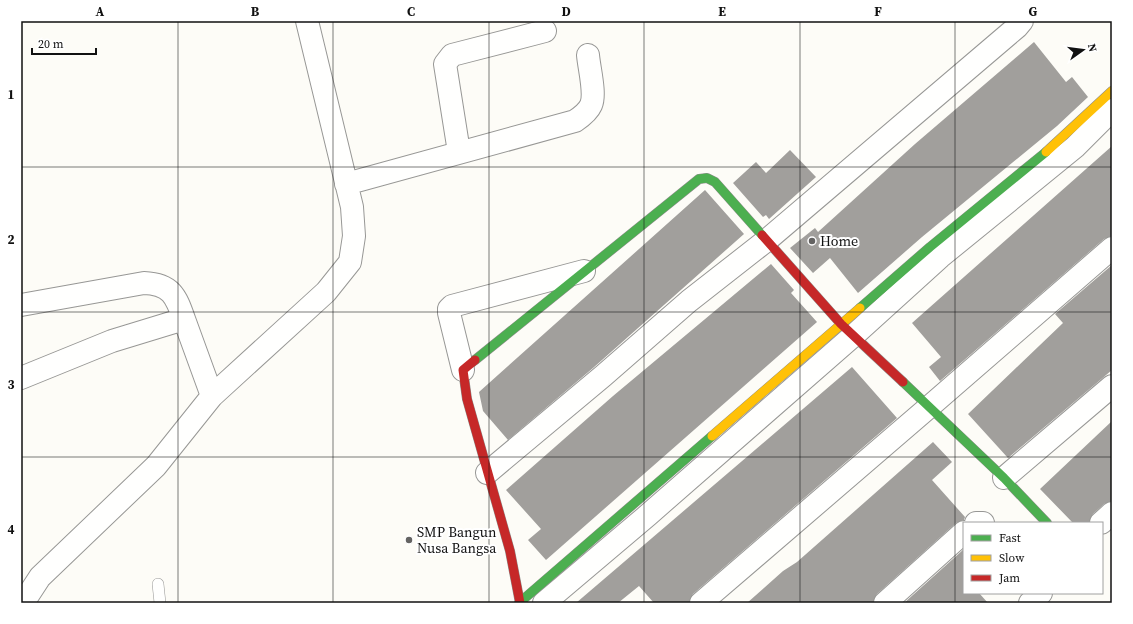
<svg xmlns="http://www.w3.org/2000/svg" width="1133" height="624" font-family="'Source Serif 4',serif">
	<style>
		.building { fill: #a19f9c }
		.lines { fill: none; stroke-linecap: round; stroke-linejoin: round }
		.lane-casing { stroke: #979795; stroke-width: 12 }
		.street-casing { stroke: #979795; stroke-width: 24 }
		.fast-casing { stroke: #8e8d8b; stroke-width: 10 }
		.slow-casing { stroke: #8e8d8b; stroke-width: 10 }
		.jam-casing { stroke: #8e8d8b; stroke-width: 10 }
		.lane { stroke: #fffffe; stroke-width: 11 }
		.street { stroke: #fffffe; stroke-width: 22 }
		.fast { stroke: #4caf50; stroke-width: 9 }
		.slow { stroke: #ffc107; stroke-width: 9 }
		.jam { stroke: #c62828; stroke-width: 9 }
		.grid { fill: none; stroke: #111; stroke-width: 1; stroke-opacity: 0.55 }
		.poi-dot { fill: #646362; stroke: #fff; stroke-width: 1.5 }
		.labels { text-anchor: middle; stroke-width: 4; stroke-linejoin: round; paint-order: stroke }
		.poi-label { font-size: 14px; fill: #111; stroke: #fff; text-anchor: start }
		.neatline { fill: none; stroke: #111; stroke-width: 1.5 }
		.grid-label { font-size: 13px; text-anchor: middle; font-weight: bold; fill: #111 }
	</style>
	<rect width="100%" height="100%" fill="#fdfcf7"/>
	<path class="building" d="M1034,42L1066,82L1072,77L1088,97L1057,126L922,237L858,293L830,258L813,273L790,248L815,228L818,232L915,144Z
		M1112,146V236L1104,239L940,381L929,367L941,357L912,323Z
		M790,150L816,177L769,219L766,215L763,217L733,183L756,162L766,173Z
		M705,190L744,234L593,368L508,440L483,411L479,392Z
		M771,264L794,290L791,293L817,322L546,560L528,540L541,529L506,490L613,396Z
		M1112,265V370L1008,458L968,414L1063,323L1055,314Z
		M852,367L897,418L693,594L689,603H654L639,586L618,603H576Z
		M1112,421V501L1104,504L1093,514L1089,523H1073L1040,489Z
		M933,442L952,462L932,480L965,517L964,520L956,523L877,594L873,603H747L783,571L797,562Z
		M964,549V593H979L988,603H904Z"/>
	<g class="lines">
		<defs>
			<path id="lane" d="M158,584L160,603"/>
			<path id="street" d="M459,152L445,64L452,55L545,31
				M346,184L575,121C581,117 588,112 591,105C596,94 589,68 588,55
				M21,305L144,283C171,284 176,296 184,319
				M463,370L449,313V309L452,306L584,271
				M21,378L112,341L184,319L212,396
				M487,473L603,376L689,301L767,240L1017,27L1022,21
				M1004,478L1112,386
				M976,523H983
				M1101,523L1112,513
				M23,603L40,577L156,466L212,396L326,292L350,262L354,236L352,207L307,21
				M544,603L648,515L853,336L940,257L1075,147L1112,110
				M701,603L929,407L1112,248
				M885,603L964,532
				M1030,603L1041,593"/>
			<path id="fast" d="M860,308L930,247L1046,152
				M475,360L699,179L707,178L715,182L762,235
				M903,382L1004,478L1047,523
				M519,603L712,436"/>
			<path id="slow" d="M1046,152L1112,91
				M712,436L860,308"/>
			<path id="jam" d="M762,235L841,324L903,382
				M475,360L463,370L467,399L510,551L520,603"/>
		</defs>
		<use href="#lane" class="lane-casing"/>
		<use href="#street" class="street-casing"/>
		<use href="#fast" class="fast-casing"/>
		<use href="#slow" class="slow-casing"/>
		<use href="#jam" class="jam-casing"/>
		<use href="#lane" class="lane"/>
		<use href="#street" class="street"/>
		<use href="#fast" class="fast"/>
		<use href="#slow" class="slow"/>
		<use href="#jam" class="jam"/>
	</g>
	<path class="grid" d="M178,21V603M333,21V603M489,21V603M644,21V603M800,21V603M955,21V603M21,167H1112M21,312H1112M21,457H1112"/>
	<g class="poi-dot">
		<circle cx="812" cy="241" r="4"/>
		<circle cx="409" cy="540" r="4"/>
	</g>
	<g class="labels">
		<g class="poi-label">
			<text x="820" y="246">Home</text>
			<text x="417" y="537">SMP Bangun<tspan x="417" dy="16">Nusa Bangsa</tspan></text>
		</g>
	</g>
	<rect width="1133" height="624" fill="none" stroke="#ffffff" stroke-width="44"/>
	<rect x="963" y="522" width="140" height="72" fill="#ffffff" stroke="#a0a0a0"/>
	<rect x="971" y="535" width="20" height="6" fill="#4caf50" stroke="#a0a0a0"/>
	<text x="999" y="542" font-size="12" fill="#111111">Fast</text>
	<rect x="971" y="555" width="20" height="6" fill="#ffc107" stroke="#a0a0a0"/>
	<text x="999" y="562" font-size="12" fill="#111111">Slow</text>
	<rect x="971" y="575" width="20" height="6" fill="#c62828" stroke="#a0a0a0"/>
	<text x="999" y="582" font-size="12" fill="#111111">Jam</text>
	<g transform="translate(1083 50) rotate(76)" stroke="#ffffff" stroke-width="3" paint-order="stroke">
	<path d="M0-3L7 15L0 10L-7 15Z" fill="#111111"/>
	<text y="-6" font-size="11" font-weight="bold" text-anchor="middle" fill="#111111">N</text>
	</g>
	<path d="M32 48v6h64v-6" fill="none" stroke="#111111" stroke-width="2"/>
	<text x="38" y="48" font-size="12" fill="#111111" stroke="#ffffff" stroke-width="3" paint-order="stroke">20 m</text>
	<rect x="22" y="22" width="1089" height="580" class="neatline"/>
	<g class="grid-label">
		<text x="100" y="16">A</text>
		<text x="255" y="16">B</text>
		<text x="411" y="16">C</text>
		<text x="566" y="16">D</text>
		<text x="722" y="16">E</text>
		<text x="878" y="16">F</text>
		<text x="1033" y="16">G</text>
		<text x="11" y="99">1</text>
		<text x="11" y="244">2</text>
		<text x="11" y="389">3</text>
		<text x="11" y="534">4</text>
	</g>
</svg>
